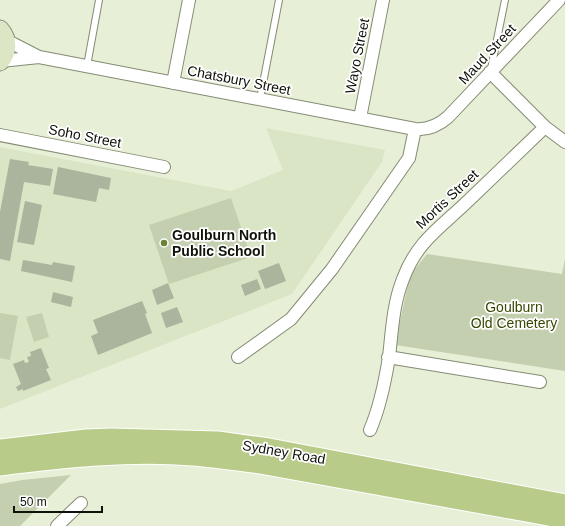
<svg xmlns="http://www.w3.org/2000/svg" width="565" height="526" font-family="Arial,sans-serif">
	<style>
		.built { fill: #d9e5c4 }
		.green { fill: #c3cfae }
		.building { fill: #abb49c }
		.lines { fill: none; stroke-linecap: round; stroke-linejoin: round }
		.service-casing { stroke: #838b74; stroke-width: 8 }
		.minor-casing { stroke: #838b74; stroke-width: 14 }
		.secondary-casing { stroke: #838b74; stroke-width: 19 }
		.primary-casing { stroke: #fff; stroke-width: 21 }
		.service { stroke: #fff; stroke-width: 6 }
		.minor { stroke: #fff; stroke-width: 12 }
		.secondary { stroke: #dce5c4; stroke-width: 17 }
		.primary { stroke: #b9cb89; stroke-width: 19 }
		.poi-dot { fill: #6c8234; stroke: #fff; stroke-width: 1.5 }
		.labels { text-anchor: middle; stroke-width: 3.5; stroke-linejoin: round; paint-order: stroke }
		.street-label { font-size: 14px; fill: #0f1209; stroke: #fff }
		.poi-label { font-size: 14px; font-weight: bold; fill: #0f1209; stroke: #fff; text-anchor: start }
		.park-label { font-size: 14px; fill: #374701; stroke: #fff }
	</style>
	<rect width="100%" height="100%" fill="#e7f0d6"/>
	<path class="built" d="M266,128L385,150L382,162L292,294L0,409V147L231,191L283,170Z"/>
	<path class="green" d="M231,198L251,257L169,284L149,225Z
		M427,254L562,274L565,259V371L395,345L410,275Z
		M0,313L18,316L10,360L0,358Z
		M42,313L49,337L34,342L26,317Z
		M71,475L20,526H0V484L22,480Z"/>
	<path class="building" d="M10,159L29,162L28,165L53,169L50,186L24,182L10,261L0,259V212Z
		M58,167L111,178L109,190L99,188L96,202L53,194Z
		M25,201L42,205L34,245L17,242Z
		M23,260L52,265L53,262L75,266L72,282L21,271Z
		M279,263L286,281L265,289L258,271Z
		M257,279L261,289L245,296L241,285Z
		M168,283L174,298L157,305L152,290Z
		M53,292L73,297L71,307L51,302Z
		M142,301L147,313L145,314L152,333L98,355L91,336L98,333L93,320Z
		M177,307L183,322L166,328L161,313Z
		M41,348L49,368L46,369L51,380L23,391V389L18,391L16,387L21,384L13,364L24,360L25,363L29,362L27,357L31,356L30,352Z"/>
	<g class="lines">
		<defs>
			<path id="service" d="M87,66L99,0
				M491,69L505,0
				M260,99L279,0"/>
			<path id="minor" d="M6,40L39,57L415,129C428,130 438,126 448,117L559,0
				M1,61L39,57
				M490,72L545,127L565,142
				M173,83L189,0
				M360,118L383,0
				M0,135L164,167
				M238,357L291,319L332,269L409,158L415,129
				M388,357L540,382
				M370,430C380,407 385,382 389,357C392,331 393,304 403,279C417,241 441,227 468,201C494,176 520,151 545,127
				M57,526L81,503"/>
			<path id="secondary" d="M0,29C9,39 9,52 0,62"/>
			<path id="primary" d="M0,449L86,439L111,438L218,441L269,448L565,504
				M0,466C64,458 129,451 193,456C215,458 238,461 260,464L565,519"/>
		</defs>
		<use href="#service" class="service-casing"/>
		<use href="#minor" class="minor-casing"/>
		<use href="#secondary" class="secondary-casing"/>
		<use href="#primary" class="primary-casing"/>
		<use href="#service" class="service"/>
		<use href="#minor" class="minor"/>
		<use href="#secondary" class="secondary"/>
		<use href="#primary" class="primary"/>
	</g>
	<circle class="poi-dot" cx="164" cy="243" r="4"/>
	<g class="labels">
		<g class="street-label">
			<text transform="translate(487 54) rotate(-47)" y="5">Maud Street</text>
			<text transform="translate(357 56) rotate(-79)" y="5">Wayo Street</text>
			<text transform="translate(239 80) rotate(11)" y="5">Chatsbury Street</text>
			<text transform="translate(85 136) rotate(11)" y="5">Soho Street</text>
			<text transform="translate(447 199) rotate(-43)" y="5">Mortis Street</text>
			<text transform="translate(284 452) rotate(10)" y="5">Sydney Road</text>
		</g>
		<g class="poi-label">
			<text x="172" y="240">Goulburn North<tspan x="172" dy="16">Public School</tspan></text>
		</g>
		<g class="park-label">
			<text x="514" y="312">Goulburn<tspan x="514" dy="16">Old Cemetery</tspan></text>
		</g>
	</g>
	<path d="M14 506v6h88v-6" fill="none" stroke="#0f1209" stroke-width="2"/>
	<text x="20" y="506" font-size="12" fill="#0f1209" stroke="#ffffff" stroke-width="3" paint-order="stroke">50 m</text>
</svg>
